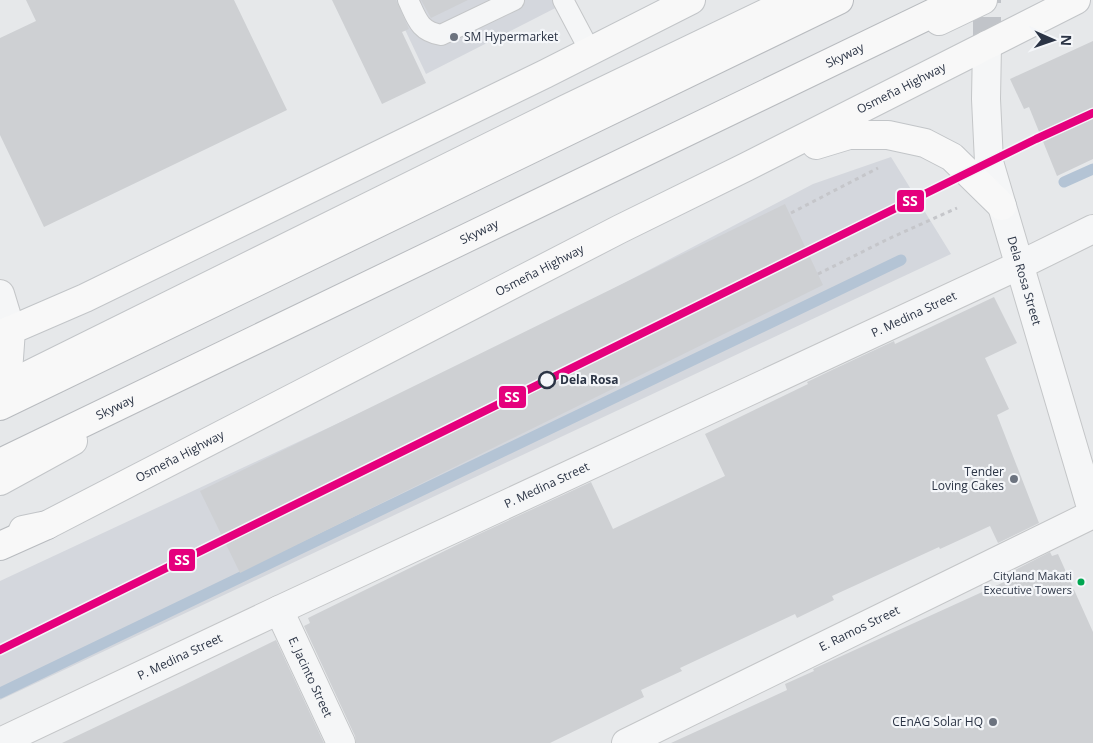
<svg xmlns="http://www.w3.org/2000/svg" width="1093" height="743" font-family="'Open Sans',sans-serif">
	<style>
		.built { fill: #d4d7dd }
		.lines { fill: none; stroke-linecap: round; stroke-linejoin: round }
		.stream { stroke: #b4c4d5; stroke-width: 11 }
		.building { fill: #ced0d3 }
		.tertiary-tunnel { stroke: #c1c4c9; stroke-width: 28; stroke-dasharray: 28 14; stroke-linecap: butt }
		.service-casing { stroke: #c4c6c8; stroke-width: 22 }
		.minor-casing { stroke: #c4c6c8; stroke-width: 30 }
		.tertiary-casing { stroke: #c4c6c8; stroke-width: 30 }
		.primary-casing { stroke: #c2c5c8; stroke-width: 30 }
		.motorway-casing { stroke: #b8bbbf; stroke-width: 30 }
		.path { stroke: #c5c6ca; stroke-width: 3; stroke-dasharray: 4 4; stroke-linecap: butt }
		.service { stroke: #f5f6f7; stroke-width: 20 }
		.minor { stroke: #f5f6f7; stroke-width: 28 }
		.tertiary { stroke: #f5f6f7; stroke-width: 28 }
		.primary { stroke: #f8f8f8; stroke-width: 28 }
		.motorway { stroke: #f8f8f8; stroke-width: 28 }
		.rail-1-casing { stroke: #f4f6f9; stroke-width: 11 }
		.rail-1 { stroke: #e5007d; stroke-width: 8 }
		.poi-dot { fill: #6c737f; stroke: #f4f6f9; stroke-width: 2 }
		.stop-dot { fill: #f4f6f9; stroke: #2b3445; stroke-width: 2.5 }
		.bus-dot { fill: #00a651; stroke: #f4f6f9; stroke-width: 2 }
		.labels { text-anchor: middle; stroke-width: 4.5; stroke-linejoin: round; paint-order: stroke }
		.bus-label { font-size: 11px; fill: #2b3445; stroke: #f4f6f9; text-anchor: end }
		.poi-label { font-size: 12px; fill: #2b3445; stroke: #f4f6f9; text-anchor: end }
		.street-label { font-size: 12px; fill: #2b3445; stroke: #f4f6f9 }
		.stop-label { font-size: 12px; font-weight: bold; fill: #2b3445; stroke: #f4f6f9; text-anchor: start }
		.line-badge { stroke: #f4f6f9; stroke-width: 2 }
		.badge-label { font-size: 14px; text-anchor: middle; font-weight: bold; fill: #fff }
	</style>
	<rect width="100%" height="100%" fill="#e6e8ea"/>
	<path class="built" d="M391,0H571L426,74Z
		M891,157L951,254L0,700V581L506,345L813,184Z"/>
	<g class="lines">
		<path class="stream" d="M1064,182L1093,169
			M0,693L901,260"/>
	</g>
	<path class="building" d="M26,0H234L287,110L44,227L0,135V38L36,21Z
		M332,0H396L409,29L402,32L426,83L382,104Z
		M421,0H468L431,18Z
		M1093,41V159L1057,176L1029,107L1024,109L1010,79Z
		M785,204L823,285L240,573L200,491Z
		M994,297L1017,343L985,358L1009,409L997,415L1039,523L998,543L990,526L940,549L939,547L891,569L832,596L834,600L797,618L795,614L680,668L682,671L641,690L644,697L550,743H356L355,736L304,626L310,623L308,618L477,535L591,482L613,529L725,476L705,434L808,384L807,382L834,369L894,341L895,344Z
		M1050,552L1052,556L1058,554L1093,632V743H671L787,690L785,684L814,671L813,669L1013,578L1011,572Z
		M276,640L324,743H62L182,686Z"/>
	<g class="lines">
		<path class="tertiary-tunnel" d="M987,45V0"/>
		<defs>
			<path id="service" d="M408,0C417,19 419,31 441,35L514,0
				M563,0L590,51"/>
			<g id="minor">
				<path id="s1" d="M279,610L341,743"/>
				<path id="s2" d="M0,742L279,610L1020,265L1093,229"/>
				<path id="s3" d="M626,743L1093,514"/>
			</g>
			<g id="tertiary">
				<path id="s4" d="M987,45L986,99L989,162L1093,514"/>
				<path d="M0,294L11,330"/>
			</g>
			<g id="primary">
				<path d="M939,21L983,0"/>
				<path d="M816,145L849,135H888L925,143L952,157L1002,206"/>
				<path d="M7,386L11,330L85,298L545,74L691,0"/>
				<path d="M0,389L566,109L793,0"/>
				<path d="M0,481L73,441"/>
				<path id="s5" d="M23,530L47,525L620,229L746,167L1076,0"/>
			</g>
			<g id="motorway">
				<path d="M0,335L11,330"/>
				<path d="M0,406L839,0"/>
				<path id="s6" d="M0,463L960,0"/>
				<path d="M0,546L47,525"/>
			</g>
		</defs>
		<use href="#service" class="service-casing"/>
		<use href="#minor" class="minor-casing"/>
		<use href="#tertiary" class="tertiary-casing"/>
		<use href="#primary" class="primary-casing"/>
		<use href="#motorway" class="motorway-casing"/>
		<path class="path" d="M791,213L878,168
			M818,274L888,239L957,208"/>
		<use href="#service" class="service"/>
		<use href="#minor" class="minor"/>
		<use href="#tertiary" class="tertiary"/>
		<use href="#primary" class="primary"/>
		<use href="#motorway" class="motorway"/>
		<defs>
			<path id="rail-1" d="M0,650L1036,139L1093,113"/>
		</defs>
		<use href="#rail-1" class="rail-1-casing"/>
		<use href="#rail-1" class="rail-1"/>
	</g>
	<g class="poi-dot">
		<circle cx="454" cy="37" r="5"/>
		<circle cx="1014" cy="479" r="5"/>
		<circle cx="993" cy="722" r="5"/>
	</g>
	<circle class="stop-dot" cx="547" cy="380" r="8"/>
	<circle class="bus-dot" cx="1081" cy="582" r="4.5"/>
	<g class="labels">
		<g class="bus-label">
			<text x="1072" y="580">Cityland Makati<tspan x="1072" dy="14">Executive Towers</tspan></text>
		</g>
		<g class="poi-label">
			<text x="464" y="41" text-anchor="start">SM Hypermarket</text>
			<text x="1004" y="476">Tender<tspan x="1004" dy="14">Loving Cakes</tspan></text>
			<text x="983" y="726">CEnAG Solar HQ</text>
		</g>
		<g class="street-label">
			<text dy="4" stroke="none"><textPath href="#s6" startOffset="938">Skyway</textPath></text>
			<text dy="4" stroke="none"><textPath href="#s5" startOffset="984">Osmeña Highway</textPath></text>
			<text dy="4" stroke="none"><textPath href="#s6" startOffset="532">Skyway</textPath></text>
			<text dy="4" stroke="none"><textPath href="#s5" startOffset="579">Osmeña Highway</textPath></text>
			<text dy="4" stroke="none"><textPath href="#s4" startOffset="241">Dela Rosa Street</textPath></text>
			<text dy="4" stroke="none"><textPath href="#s2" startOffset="1009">P. Medina Street</textPath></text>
			<text dy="4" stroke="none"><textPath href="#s6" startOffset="128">Skyway</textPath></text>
			<text dy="4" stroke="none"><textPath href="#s5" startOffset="174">Osmeña Highway</textPath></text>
			<text dy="4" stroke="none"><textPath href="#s2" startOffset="604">P. Medina Street</textPath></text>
			<text dy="4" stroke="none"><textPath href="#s3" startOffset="260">E. Ramos Street</textPath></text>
			<text dy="4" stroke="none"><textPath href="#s2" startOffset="199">P. Medina Street</textPath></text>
			<text dy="4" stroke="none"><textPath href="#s1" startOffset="74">E. Jacinto Street</textPath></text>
		</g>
		<g class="stop-label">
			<text x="560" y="384">Dela Rosa</text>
		</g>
	</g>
	<g class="line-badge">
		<rect x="896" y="189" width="29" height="24" rx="5" fill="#e5007d"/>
		<rect x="498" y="385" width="29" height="24" rx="5" fill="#e5007d"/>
		<rect x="168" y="548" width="28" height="24" rx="5" fill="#e5007d"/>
	</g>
	<g class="badge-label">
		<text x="910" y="206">SS</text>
		<text x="512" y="402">SS</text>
		<text x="182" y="565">SS</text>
	</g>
	<g transform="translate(1053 40) rotate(92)" stroke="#f4f6f9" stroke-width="4" paint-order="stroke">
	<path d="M0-4L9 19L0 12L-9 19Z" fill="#2b3445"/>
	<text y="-8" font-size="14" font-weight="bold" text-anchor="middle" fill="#2b3445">N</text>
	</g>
</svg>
